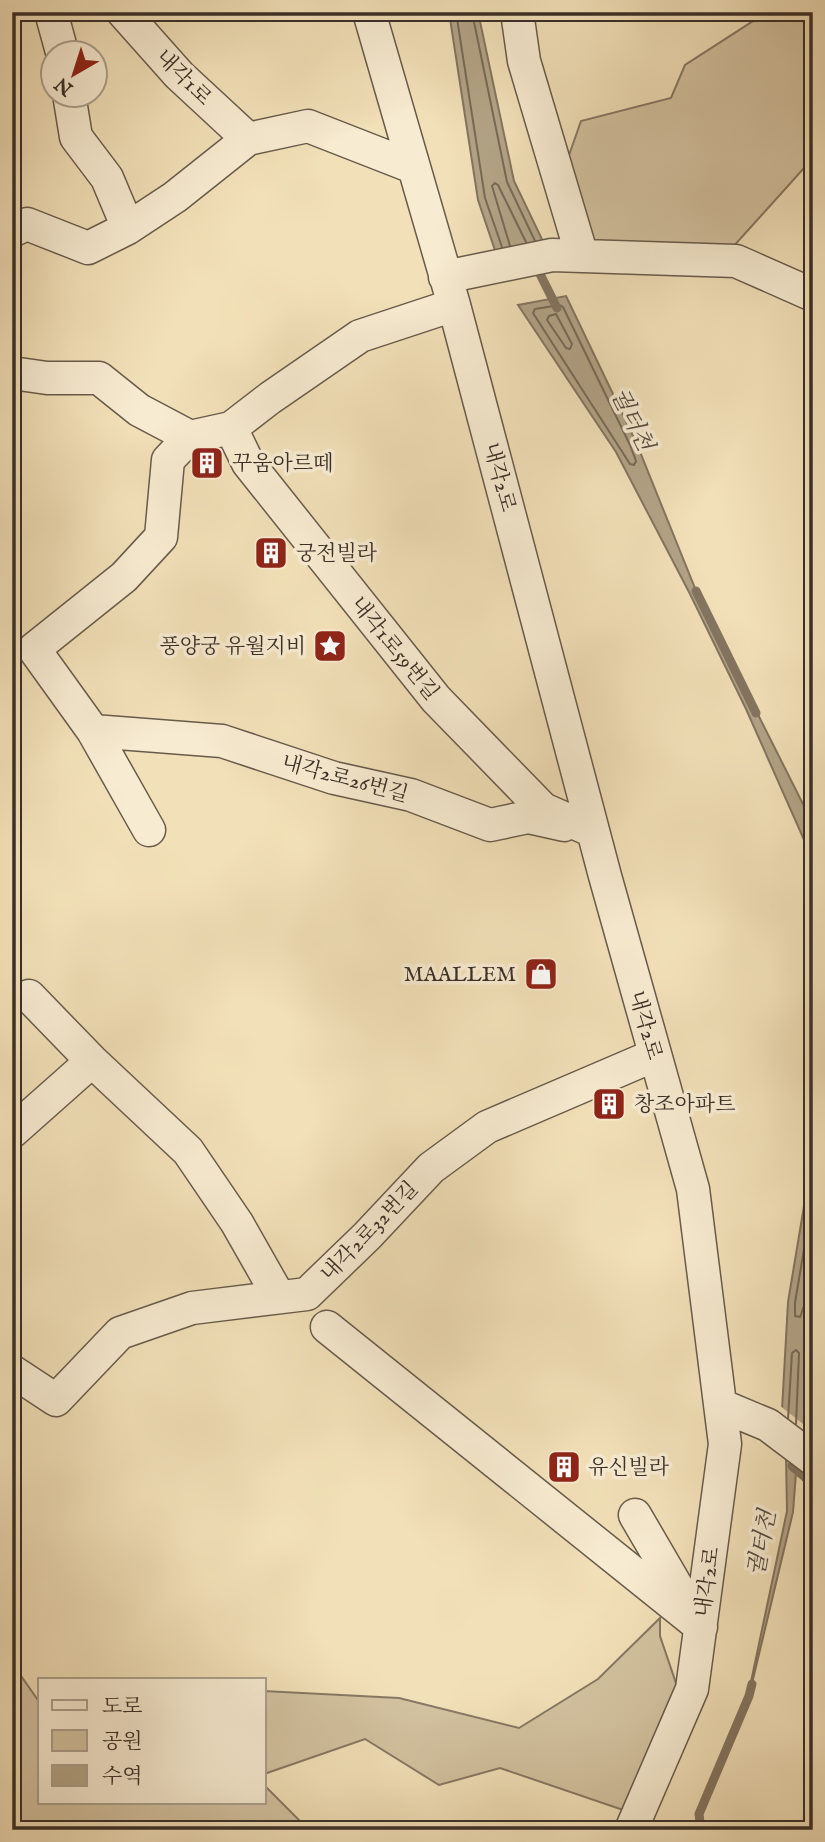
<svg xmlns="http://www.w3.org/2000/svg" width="825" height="1842" font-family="'IM FELL English','Noto Serif KR',serif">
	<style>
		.green { fill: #d3c2a0; stroke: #867864; stroke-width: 2 }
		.water { fill: #b3a487; stroke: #837561; stroke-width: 2 }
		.pier { fill: #f2e0b8 }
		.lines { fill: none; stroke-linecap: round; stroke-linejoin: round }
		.shore { stroke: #766a58; stroke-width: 2 }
		.stream { stroke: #837561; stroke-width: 9 }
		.minor-casing { stroke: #685b4c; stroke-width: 35 }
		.minor { stroke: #f7ebd1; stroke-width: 32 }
		.labels { text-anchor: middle; stroke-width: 7; stroke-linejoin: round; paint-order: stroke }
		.street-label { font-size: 21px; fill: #3a2f28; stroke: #f7ebd1 }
		.poi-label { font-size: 21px; fill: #3a2f28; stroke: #f7ebd1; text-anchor: start }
		.water-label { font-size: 23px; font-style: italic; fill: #584c40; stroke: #f7ebd1 }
	</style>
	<rect width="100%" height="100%" fill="#f2e0b8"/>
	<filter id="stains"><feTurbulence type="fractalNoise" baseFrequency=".00286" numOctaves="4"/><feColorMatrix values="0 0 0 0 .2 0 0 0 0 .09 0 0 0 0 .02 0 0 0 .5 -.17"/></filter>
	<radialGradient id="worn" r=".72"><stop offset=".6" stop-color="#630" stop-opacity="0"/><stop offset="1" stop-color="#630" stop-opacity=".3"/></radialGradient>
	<path class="green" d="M767,12H813V158L732,248L590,249L568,158L581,121L671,98L685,65Z
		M660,1618V1636L678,1689L629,1812L500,1768L439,1785L365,1739L264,1774V1691L399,1698L519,1728L598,1679Z
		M12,1663L40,1703V1802H264V1785L299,1820L303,1830H12Z"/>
	<path class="water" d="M449,12H478L514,181L552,260L502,271L478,200Z
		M566,296L636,442L697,593L813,824V860L746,709L690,594L616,452L518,305Z
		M813,1152V1290L808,1321L803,1442L781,1428L788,1302Z
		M786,1456L797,1460L793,1512L749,1696L699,1814L700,1830L698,1814L748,1696L787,1511Z"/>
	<path class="pier" d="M779,1405L807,1427L806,1443L777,1428Z"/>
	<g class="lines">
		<path class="shore" d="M456,12L485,198L502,247
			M472,12L507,182L535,241
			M510,246L492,186L495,183L498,185L526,242
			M560,305L563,307L630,445L636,461L634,465L630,464L533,313L535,309Z
			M556,314L572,344L570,349L566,348L547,320L549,316Z
			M813,1195L795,1303V1316L800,1317L804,1306L813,1303
			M788,1419L792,1353L796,1350L799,1353L796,1424"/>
		<path class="stream" d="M535,264L557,308
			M696,591L756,713
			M792,1466L813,1484
			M701,1830L699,1814L749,1696L752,1684"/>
		<defs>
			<path id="minor" d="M51,12L62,52
				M123,12L179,75L248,139
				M369,12L454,305L605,876L693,1189L725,1444L692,1689L631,1830
				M517,12L524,61L582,256
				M69,94L76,137L107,178L128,228
				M12,231L27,224L88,248L128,228L175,197L248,139L308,126L413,167
				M445,277L552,255L736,261L813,295
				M12,373L47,378H99L139,410L190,437L231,428L248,463L436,699L543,809L593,831
				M231,428L270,398L360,336L454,305
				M93,731L222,741L334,778L411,795L490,825L528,817L564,825
				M149,830L93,731L34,649L124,577L161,537L168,460L190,437
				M29,996L92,1061L188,1151L237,1223L279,1297
				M12,1132L92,1061
				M327,1327L701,1627
				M12,1371L56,1400L120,1333L192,1308L307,1294L367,1236L431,1168L487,1127L655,1055
				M720,1405L768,1425L813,1459
				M635,1515L691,1611"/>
		</defs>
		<use href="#minor" class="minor-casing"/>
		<use href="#minor" class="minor"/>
	</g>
	<defs>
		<symbol id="building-square" viewBox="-11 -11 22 22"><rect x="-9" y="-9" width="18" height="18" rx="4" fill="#8f2418" stroke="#f7ebd1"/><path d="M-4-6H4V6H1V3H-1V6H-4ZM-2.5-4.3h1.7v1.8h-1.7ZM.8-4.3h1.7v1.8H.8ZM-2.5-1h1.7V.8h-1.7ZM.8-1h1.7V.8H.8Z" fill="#fff"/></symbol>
		<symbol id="sight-square" viewBox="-11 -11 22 22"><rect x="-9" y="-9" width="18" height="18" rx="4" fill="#8f2418" stroke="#f7ebd1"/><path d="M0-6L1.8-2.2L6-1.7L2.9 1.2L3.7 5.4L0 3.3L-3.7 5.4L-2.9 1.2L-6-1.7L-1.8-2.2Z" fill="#fff"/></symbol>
		<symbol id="shop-square" viewBox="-11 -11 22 22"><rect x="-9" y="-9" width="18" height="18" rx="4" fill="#8f2418" stroke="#f7ebd1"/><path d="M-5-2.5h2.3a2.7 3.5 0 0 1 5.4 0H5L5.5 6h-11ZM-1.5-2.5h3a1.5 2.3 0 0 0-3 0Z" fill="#fff"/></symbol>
	</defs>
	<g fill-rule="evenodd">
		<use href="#building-square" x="188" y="444" width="38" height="38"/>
		<use href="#building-square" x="252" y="534" width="38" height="38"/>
		<use href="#sight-square" x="311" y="627" width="38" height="38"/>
		<use href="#shop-square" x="522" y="955" width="38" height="38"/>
		<use href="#building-square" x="590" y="1085" width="38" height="38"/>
		<use href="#building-square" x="545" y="1448" width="38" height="38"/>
	</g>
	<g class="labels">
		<g class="street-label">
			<text transform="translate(184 77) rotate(45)" y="7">내각1로</text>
			<text transform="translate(500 477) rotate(75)" y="7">내각2로</text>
			<text transform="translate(395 648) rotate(51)" y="7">내각1로59번길</text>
			<text transform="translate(345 778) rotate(15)" y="7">내각2로26번길</text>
			<text transform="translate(646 1025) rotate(74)" y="7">내각2로</text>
			<text transform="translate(369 1231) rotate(-46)" y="7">내각2로32번길</text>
			<text transform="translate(707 1582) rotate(-82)" y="7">내각2로</text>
		</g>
		<g class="poi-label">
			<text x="232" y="470">꾸움아르떼</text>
			<text x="296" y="560">궁전빌라</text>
			<text x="306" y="653" text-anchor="end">풍양궁 유월지비</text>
			<text x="516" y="981" text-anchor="end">MAALLEM</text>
			<text x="634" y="1111">창조아파트</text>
			<text x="588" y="1474">유신빌라</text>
		</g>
		<g class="water-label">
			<text transform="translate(633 419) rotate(64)" y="8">궐터천</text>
			<text transform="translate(761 1543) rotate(-79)" y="8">궐터천</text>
		</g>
	</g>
	<rect width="825" height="1842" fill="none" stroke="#f2e0b8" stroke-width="42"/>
	<rect x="14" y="14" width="797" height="1814" fill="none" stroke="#3a2f28" stroke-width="3.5"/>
	<rect x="21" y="21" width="783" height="1800" fill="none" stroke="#3a2f28" stroke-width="2"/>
	<rect x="38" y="1678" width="228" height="126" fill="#f7ebd1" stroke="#aba08d" stroke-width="2"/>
	<rect x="52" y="1700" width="35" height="10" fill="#f7ebd1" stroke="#aba08d" stroke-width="2"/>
	<text x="102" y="1713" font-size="21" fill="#3a2f28">도로</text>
	<rect x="52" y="1730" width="35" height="21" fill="#d3c2a0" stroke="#aba08d" stroke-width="2"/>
	<text x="102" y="1748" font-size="21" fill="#3a2f28">공원</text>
	<rect x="52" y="1765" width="35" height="21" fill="#b3a487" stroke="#aba08d" stroke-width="2"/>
	<text x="102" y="1783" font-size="21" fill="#3a2f28">수역</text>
	<g transform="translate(74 74) rotate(219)"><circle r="33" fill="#f7ebd1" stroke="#aba08d" stroke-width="2"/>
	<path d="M0-5L12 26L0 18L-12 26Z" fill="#8f2418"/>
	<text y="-10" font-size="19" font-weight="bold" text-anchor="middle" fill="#3a2f28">N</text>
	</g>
	<rect width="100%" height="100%" filter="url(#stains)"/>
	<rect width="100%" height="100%" fill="url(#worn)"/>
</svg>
